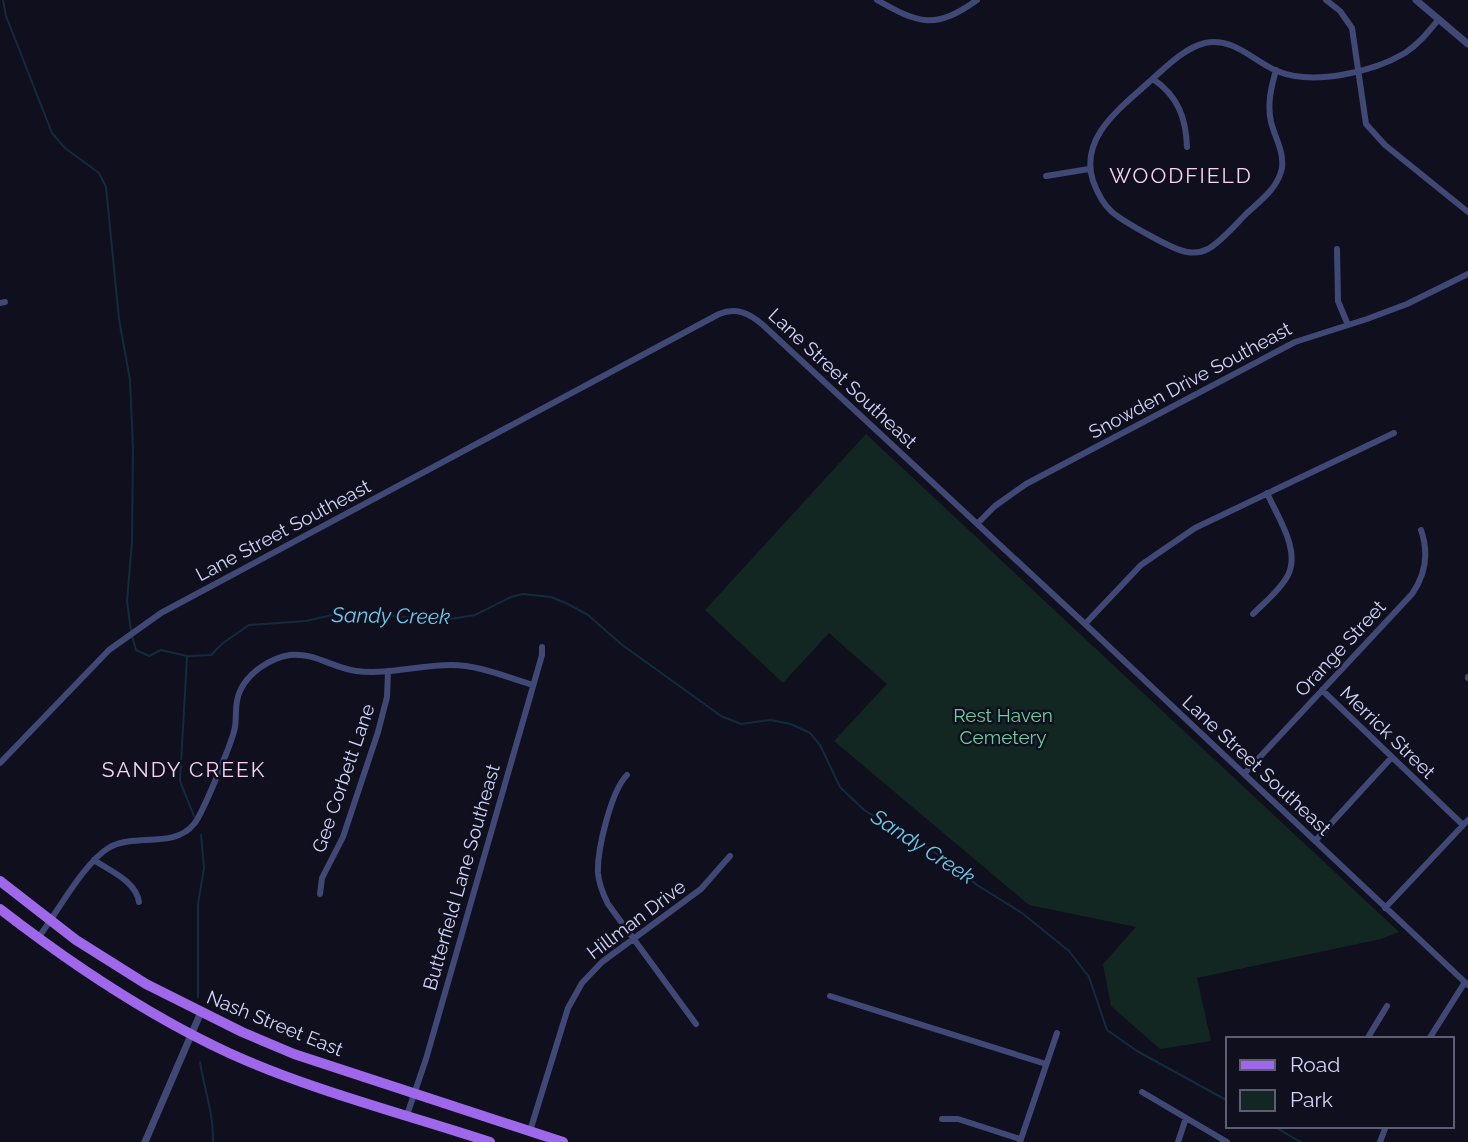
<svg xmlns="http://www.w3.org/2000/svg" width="1468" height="1142" font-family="Raleway,sans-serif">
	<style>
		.green { fill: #132722 }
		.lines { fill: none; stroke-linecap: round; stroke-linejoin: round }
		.stream { stroke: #132c3d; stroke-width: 2 }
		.minor { stroke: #404976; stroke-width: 6 }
		.tertiary { stroke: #404976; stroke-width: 7 }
		.primary { stroke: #9f68ea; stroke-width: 10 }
		.labels { text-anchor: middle; stroke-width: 5; stroke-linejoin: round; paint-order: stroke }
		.street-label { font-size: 19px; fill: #d2d5f9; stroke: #0f0f1e }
		.park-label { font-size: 19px; fill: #69cea0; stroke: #0f0f1e }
		.neighbourhood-label { font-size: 21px; letter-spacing: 2px; fill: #f9d4f3; stroke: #0f0f1e }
		.water-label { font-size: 21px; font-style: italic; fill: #6ecaeb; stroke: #0f0f1e }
	</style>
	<rect width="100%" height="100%" fill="#0f0f1e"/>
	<path class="green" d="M866,434L1399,932L1381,939L1197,978L1211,1041L1160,1049L1111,1006L1103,964L1136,927L1029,905L834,741L887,684L829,633L783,683L705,610Z"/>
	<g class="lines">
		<path class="stream" d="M3,0L6,16L52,133L65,148L99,173L106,187L119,319L130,380L133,449L132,541L127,601L131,631
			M132,636L136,650L149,656L161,650L187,656L211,655L223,643L249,625L306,621L345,612L444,620L475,615L511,597L523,594L551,597L568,604L588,615L621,644L721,716L741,724L770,720L791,724L810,733L820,745L840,787L864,810L952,863L977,885L1022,913L1069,951L1089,977L1107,1030L1137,1051L1228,1101
			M187,657L180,781L194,816
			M198,997V904L204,868L201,835
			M200,1062C204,1088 214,1115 213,1142
			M1273,1126L1301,1142"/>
		<path class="minor" d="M877,0C919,24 935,30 977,0
			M1326,0L1340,11L1352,28L1366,124L1385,145L1468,212
			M1276,70C1271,88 1267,104 1271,122C1275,138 1284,151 1282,168C1278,188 1261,200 1247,213C1235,225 1222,241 1208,249C1202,252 1193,253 1187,252C1173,250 1124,222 1112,212C1103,204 1097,192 1093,181C1079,137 1121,108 1149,82C1165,68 1184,48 1205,43C1234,37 1253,61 1277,71C1313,86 1373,72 1405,53C1419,44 1429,31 1439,19
			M1153,79C1178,96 1186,118 1187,147
			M1046,176L1089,169
			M1337,249L1338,301L1348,325
			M0,303L5,302
			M978,523L995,506L1026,484L1295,342L1367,319L1407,304L1468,274
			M1253,614C1264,603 1279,591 1287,577C1302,551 1277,516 1267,493
			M1085,624L1141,565L1195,528L1394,433
			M1468,678V677
			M1322,690L1463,825
			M0,763L109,650L161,613L719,314C736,307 749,313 763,325L1085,624L1468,985
			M1244,774L1412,594C1426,574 1429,553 1421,530
			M627,775C611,791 597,850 598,873C599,885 603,894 608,904L696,1024
			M1315,841L1392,757
			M94,860C110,871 136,881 139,902
			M320,894L322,878L343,837L378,732L387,697L388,671
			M1385,908L1468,820
			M38,938C57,913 84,862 110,847C136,833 174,849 194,824C202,815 233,740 235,727C237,714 234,703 240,691C248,673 270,658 290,655C313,652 333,668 356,671C388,675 419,665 451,665C479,665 506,677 533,685
			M830,996L1046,1064
			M1367,1039L1387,1006
			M1429,1039L1465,982
			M1142,1092L1227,1142
			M407,1115L426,1059L542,655V647
			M942,1119H958L1020,1139
			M530,1131L568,1008L582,983L602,962L701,889L730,856
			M1020,1142L1057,1033
			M1178,1142L1186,1118
			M1380,1142L1386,1126"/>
		<path class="tertiary" d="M1416,0L1468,44
			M145,1142L201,1012"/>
		<path class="primary" d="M0,881L76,940L146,984L242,1032L294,1054L563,1142
			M0,909C71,964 147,1015 229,1053C310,1090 405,1114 490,1142"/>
	</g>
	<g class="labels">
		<g class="street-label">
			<text transform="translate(843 378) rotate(43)" y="7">Lane Street Southeast</text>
			<text transform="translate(1190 380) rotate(-28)" y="7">Snowden Drive Southeast</text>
			<text transform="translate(283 530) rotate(-28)" y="7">Lane Street Southeast</text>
			<text transform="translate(1340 648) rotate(-47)" y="7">Orange Street</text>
			<text transform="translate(1388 732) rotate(44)" y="7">Merrick Street</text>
			<text transform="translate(1257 765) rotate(43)" y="7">Lane Street Southeast</text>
			<text transform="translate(343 778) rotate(-71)" y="7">Gee Corbett Lane</text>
			<text transform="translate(461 877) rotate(-74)" y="7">Butterfield Lane Southeast</text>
			<text transform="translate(636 919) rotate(-37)" y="7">Hillman Drive</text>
			<text transform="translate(275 1023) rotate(22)" y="7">Nash Street East</text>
		</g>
		<g class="park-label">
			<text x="1003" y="722">Rest Haven<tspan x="1003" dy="22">Cemetery</tspan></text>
		</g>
		<g class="neighbourhood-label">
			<text x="1181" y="183">WOODFIELD</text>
			<text x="184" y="777">SANDY CREEK</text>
		</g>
		<g class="water-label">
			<text transform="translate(391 616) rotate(1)" y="7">Sandy Creek</text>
			<text transform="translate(923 847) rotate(33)" y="7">Sandy Creek</text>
		</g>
	</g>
	<rect x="1226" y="1037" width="228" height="91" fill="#0f0f1e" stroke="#5d5e76" stroke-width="2"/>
	<rect x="1240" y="1060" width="35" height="10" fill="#9f68ea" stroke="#5d5e76" stroke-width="2"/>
	<text x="1290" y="1072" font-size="21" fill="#d2d5f9">Road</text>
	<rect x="1240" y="1090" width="35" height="21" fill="#132722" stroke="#5d5e76" stroke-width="2"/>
	<text x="1290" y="1107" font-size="21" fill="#d2d5f9">Park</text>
</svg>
